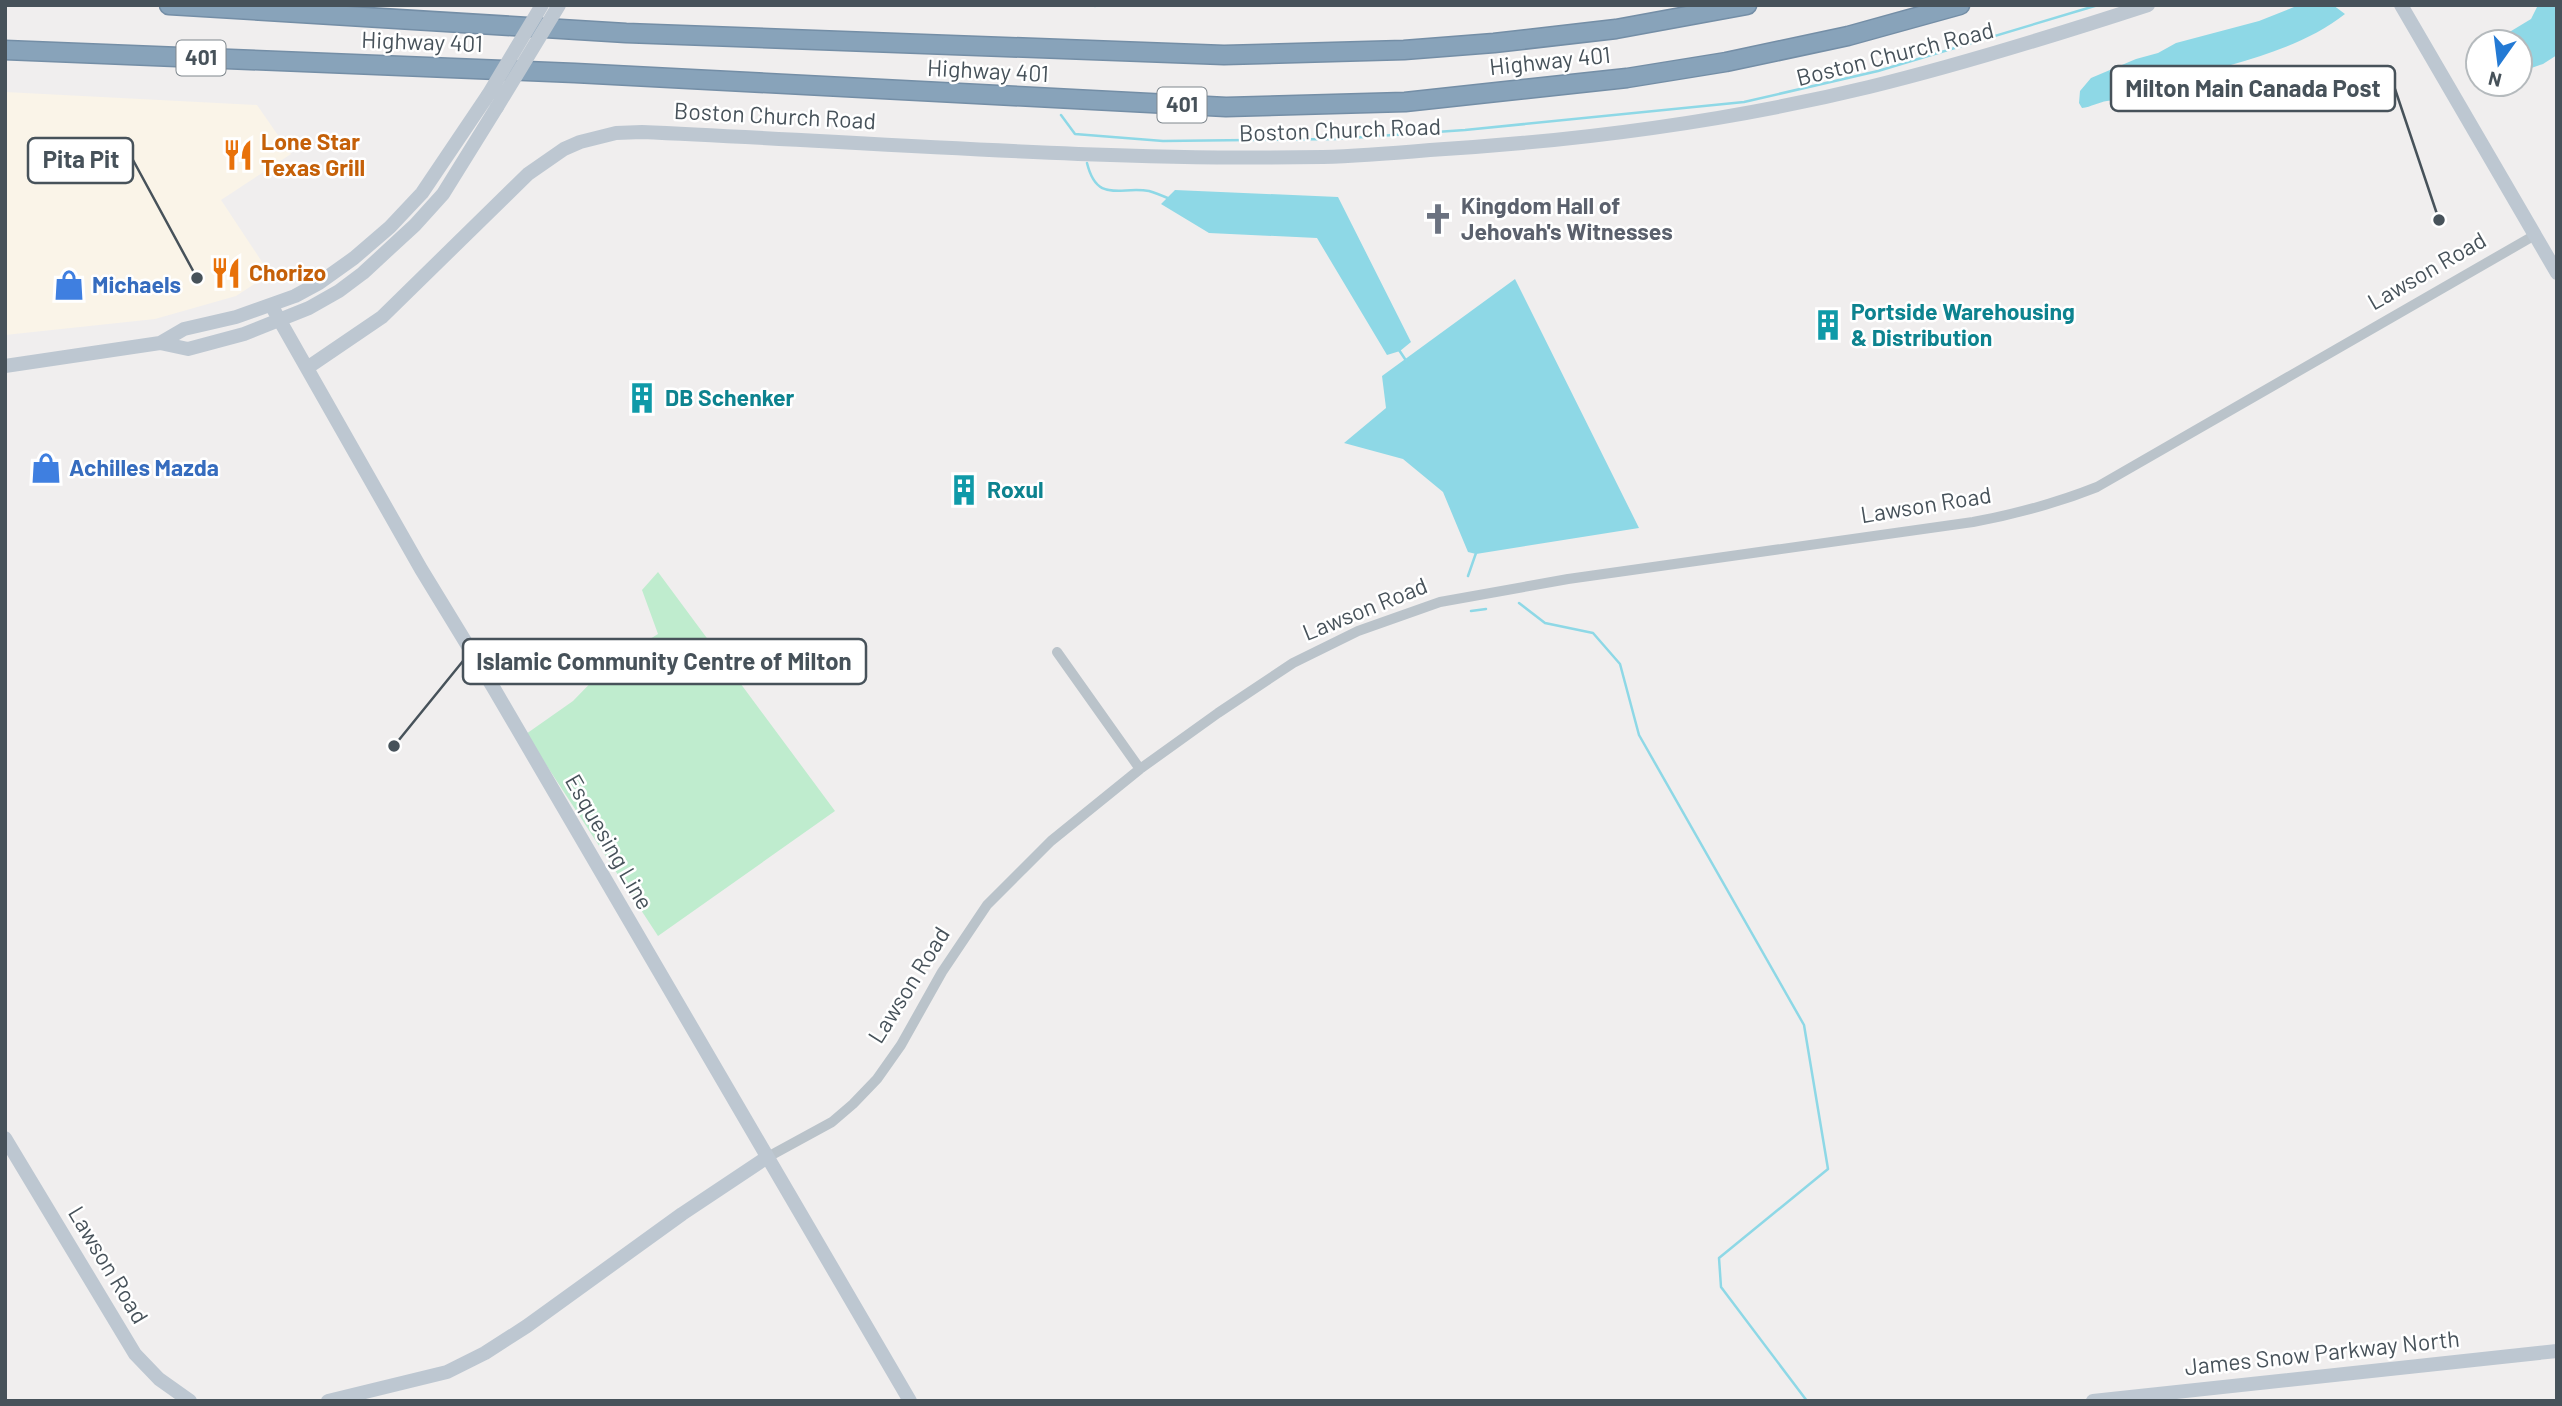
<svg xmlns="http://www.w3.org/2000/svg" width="2562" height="1406" font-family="Barlow,sans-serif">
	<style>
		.commercial { fill: #faf4e8 }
		.green { fill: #bfecce }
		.water { fill: #8ed8e6 }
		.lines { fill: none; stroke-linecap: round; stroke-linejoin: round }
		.stream { stroke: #8ed8e6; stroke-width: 2.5 }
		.highway-casing { stroke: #748ea6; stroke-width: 21 }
		.street { stroke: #bac3ca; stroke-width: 10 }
		.secondary { stroke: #bdc7d1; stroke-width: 14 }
		.highway { stroke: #88a3ba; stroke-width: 18 }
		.secondary-bridge { stroke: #bdc7d1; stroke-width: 14 }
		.labels { text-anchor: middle; stroke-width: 5; stroke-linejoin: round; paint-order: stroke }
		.shield { fill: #fff; stroke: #7e868c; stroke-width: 2 }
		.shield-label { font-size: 21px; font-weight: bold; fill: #47525a }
		.street-label { font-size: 23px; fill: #47525a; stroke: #fff }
		.food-label { font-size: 23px; font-weight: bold; fill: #c56008; stroke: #fff; text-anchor: start }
		.worship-label { font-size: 23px; font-weight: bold; fill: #5b616d; stroke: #fff; text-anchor: start }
		.shop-label { font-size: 23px; font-weight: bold; fill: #366cbe; stroke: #fff; text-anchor: start }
		.culture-label { font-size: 23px; font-weight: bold; fill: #0d838f; stroke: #fff; text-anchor: start }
		.leader { fill: none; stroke: #47525a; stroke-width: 2.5 }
		.callout-dot { fill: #47525a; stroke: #fff; stroke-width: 2.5 }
		.callout { fill: #fff; stroke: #47525a; stroke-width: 2.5 }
		.callout-label { font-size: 24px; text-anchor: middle; font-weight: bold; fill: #47525a }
	</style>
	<rect width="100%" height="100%" fill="#f0eeee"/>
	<path class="commercial" d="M5,92L257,105L291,154L221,200L270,274L236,296L155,319L5,335Z"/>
	<path class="green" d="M658,572L835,811L658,936L526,734L573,701L608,665L658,634L642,590Z"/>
	<path class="water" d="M2299,5H2333L2345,14C2297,52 2231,63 2174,82C2166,85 2158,90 2150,93C2136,97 2121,99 2107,101C2099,102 2091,107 2082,108L2079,103L2080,91L2091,78L2136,59L2158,53L2176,43L2259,21Z
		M2538,5H2557V55L2543,64L2520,72V42H2493L2531,19Z
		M1175,190L1338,197L1411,342L1400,351L1387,355L1317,238L1209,233L1161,204Z
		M1515,279L1639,528L1476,554L1468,552L1443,492L1403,459L1344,443L1386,408L1382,376Z"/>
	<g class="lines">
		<path class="stream" d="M1095,6V5
			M1061,115L1075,134L1163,141L1335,139L1465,130L1744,102L1878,71L2098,5
			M1087,163C1097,204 1120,186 1149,191C1156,193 1163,196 1170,199
			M1399,350L1407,362
			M1468,576L1476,553
			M1519,603L1545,623L1593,633L1620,664L1639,735L1804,1025L1828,1169L1719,1258L1721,1287L1807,1401
			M1471,611L1486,609"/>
		<defs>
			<path id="highway" d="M169,5L626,33L1224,55L1404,50L1494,43L1616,29L1747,5
				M5,50L575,73L1226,107L1405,102L1627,78L1726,62L1848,36L1960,5"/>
		</defs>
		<use href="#highway" class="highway-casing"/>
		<path class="street" d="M1057,652L1140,769
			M766,1158L832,1122L853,1104L877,1079L901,1045L942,972L987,905L1051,841L1140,769L1218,713L1293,663L1358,631L1440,602L1568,579L1973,522C2016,514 2057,503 2097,487L2535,235"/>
		<path class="secondary" d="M2401,5L2557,273
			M271,305L421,569L493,687L910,1401
			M160,343L184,329L236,317L295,296L319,283L354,258L390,227L422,193L488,95
			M5,366L160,343L188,349L244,334L309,308L339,291L363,273L415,225L443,194L497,107
			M307,368L382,317L528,174L564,149L580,142L616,133L642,132C869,142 1096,161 1323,157C1359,156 1395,153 1430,150C1577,141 1725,122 1869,87C1963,64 2056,35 2148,5
			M5,1138L135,1354L159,1379L190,1401
			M328,1401L447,1372L485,1353L527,1326L682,1214L766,1158
			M2093,1401L2557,1351"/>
		<use href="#highway" class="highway"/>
		<path class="secondary-bridge" d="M488,95L542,5
			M497,107L559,5"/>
	</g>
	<defs>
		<symbol id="restaurant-bare" viewBox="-9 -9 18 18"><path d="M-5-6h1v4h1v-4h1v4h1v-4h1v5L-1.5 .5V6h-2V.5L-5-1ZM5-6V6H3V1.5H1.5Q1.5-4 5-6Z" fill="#e8710a" stroke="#fff" stroke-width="2.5" paint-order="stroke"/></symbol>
		<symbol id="church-bare" viewBox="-9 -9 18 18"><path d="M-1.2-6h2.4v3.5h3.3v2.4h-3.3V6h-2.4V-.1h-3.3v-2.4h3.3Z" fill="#6b7280" stroke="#fff" stroke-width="2.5" paint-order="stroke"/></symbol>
		<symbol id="shop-bare" viewBox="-9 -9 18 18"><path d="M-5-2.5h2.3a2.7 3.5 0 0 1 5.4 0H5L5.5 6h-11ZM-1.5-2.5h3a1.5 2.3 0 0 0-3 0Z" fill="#3f7fe0" stroke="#fff" stroke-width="2.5" paint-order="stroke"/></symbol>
		<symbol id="building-bare" viewBox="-9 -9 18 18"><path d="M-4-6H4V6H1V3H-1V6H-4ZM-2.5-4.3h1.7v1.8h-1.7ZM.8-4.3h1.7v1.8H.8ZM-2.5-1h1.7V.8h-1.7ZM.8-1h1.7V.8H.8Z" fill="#0f9aa8" stroke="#fff" stroke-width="2.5" paint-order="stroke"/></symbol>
	</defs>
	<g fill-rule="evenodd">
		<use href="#restaurant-bare" x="216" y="133" width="44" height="44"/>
		<use href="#church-bare" x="1416" y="197" width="44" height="44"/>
		<use href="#restaurant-bare" x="204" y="251" width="44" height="44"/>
		<use href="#shop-bare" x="47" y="263" width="44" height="44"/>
		<use href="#building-bare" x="1806" y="303" width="44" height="44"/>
		<use href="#building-bare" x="620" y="376" width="44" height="44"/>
		<use href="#shop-bare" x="24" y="446" width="44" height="44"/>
		<use href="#building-bare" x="942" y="468" width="44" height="44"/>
	</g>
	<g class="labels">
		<g class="shield">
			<rect x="176.5" y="40.5" width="49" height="35" rx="5"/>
			<rect x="1157.5" y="87.5" width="49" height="35" rx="5"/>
		</g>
		<g class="shield-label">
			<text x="201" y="65">401</text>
			<text x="1182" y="112">401</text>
		</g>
		<g class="street-label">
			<text transform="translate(422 42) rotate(2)" y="8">Highway 401</text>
			<text transform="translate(1895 54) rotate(-14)" y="8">Boston Church Road</text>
			<text transform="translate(1550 61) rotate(-6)" y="8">Highway 401</text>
			<text transform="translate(988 71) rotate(3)" y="8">Highway 401</text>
			<text transform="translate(775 116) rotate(3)" y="8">Boston Church Road</text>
			<text transform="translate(1340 130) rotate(-2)" y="8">Boston Church Road</text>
			<text transform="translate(2427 271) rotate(-30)" y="8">Lawson Road</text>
			<text transform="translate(1926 505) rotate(-9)" y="8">Lawson Road</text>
			<text transform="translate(1365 609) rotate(-22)" y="8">Lawson Road</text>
			<text transform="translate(609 842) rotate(60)" y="8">Esquesing Line</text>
			<text transform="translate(909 985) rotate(-58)" y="8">Lawson Road</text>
			<text transform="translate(108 1265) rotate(59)" y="8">Lawson Road</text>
			<text transform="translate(2322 1353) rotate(-6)" y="8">James Snow Parkway North</text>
		</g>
		<g class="food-label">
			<text x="261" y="150">Lone Star<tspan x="261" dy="26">Texas Grill</tspan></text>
			<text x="249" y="281">Chorizo</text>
		</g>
		<g class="worship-label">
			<text x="1461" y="214">Kingdom Hall of<tspan x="1461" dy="26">Jehovah's Witnesses</tspan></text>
		</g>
		<g class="shop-label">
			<text x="92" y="293">Michaels</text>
			<text x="69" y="476">Achilles Mazda</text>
		</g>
		<g class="culture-label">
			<text x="1851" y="320">Portside Warehousing<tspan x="1851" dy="26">&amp; Distribution</tspan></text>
			<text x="665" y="406">DB Schenker</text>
			<text x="987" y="498">Roxul</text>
		</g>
	</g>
	<path class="leader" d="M2439 220L2395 89M197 278L133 160M394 746L463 661"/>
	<g class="callout-dot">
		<circle cx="2439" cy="220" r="7"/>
		<circle cx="197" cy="278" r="7"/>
		<circle cx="394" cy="746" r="7"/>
	</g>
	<g class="callout">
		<rect x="2111" y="66" width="284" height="45" rx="7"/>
		<rect x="28" y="138" width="105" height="45" rx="7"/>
		<rect x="463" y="639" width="403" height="45" rx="7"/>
	</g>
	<g class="callout-label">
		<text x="2253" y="97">Milton Main Canada Post</text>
		<text x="81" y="168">Pita Pit</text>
		<text x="664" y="670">Islamic Community Centre of Milton</text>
	</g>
	<rect width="2562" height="1406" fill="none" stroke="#47525a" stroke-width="14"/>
	<g transform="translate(2499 63) rotate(194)"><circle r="33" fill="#ffffff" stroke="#b5babd" stroke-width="2"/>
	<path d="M0-5L12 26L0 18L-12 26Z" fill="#247ad4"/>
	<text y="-10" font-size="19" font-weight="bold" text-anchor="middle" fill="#47525a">N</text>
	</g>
</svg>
